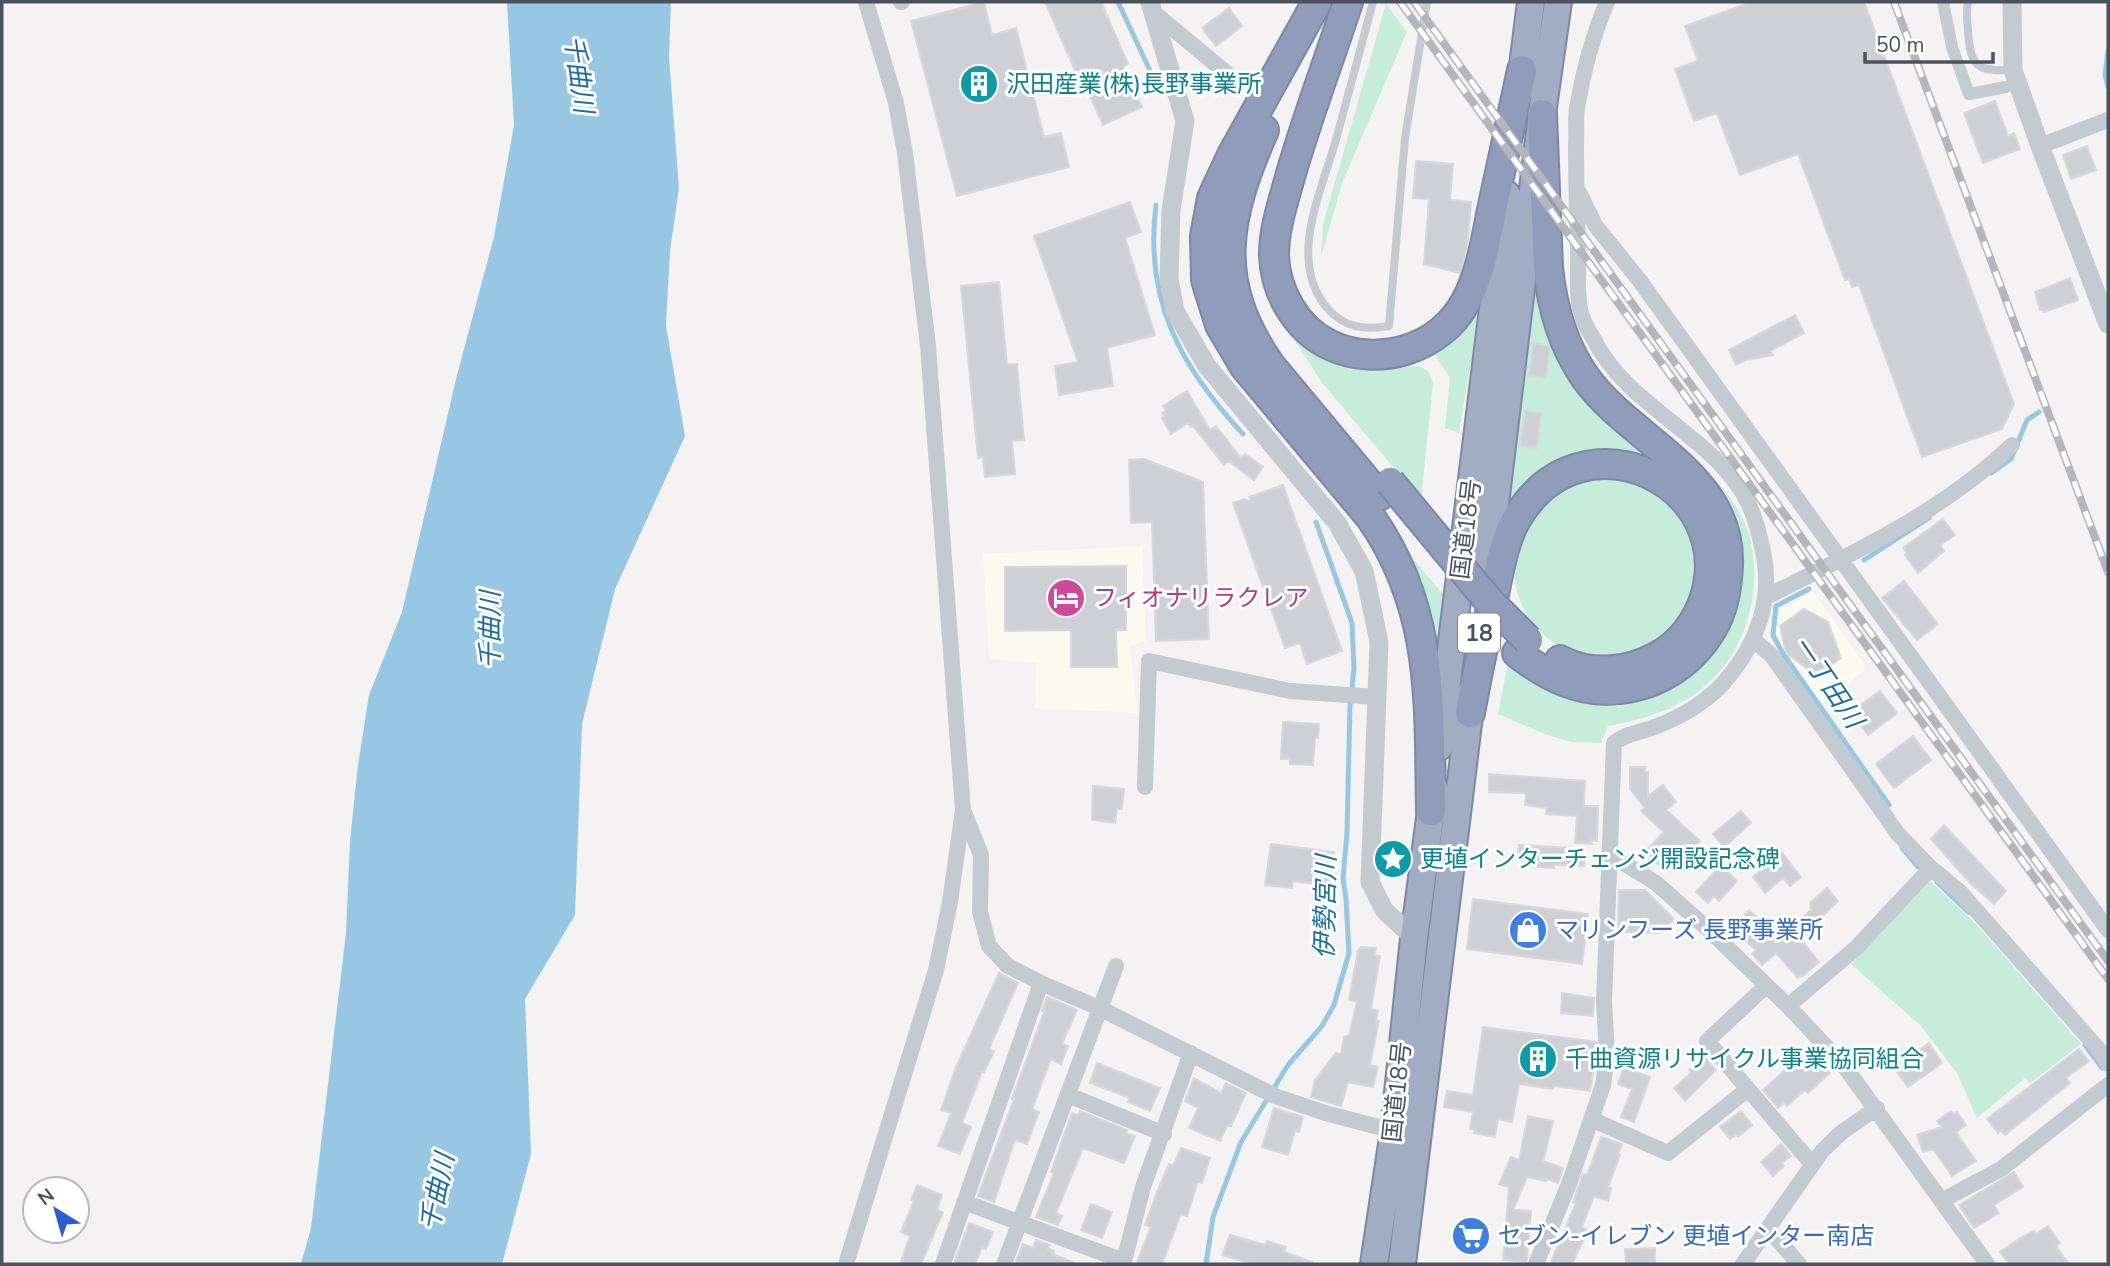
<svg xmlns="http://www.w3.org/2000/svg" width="2110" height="1266" font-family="'Nunito Sans','Noto Sans JP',sans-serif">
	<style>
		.commercial { fill: #fbfaef }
		.green { fill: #c6ecdb }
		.water { fill: #98c7e3 }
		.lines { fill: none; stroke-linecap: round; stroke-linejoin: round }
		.stream { stroke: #98c7e3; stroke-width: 5 }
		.building { fill: #cfd0d5; stroke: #d7d7dc; stroke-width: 2 }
		.trunk-casing { stroke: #7b88a6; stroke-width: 30 }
		.motorway-casing { stroke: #7b88a6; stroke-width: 32 }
		.service { stroke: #c4cad1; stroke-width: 8 }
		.pedestrian { stroke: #c4cad1; stroke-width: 12 }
		.minor { stroke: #c4cad1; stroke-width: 16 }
		.tertiary { stroke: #c4cad1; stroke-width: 19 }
		.trunk { stroke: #a2adc4; stroke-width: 26 }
		.motorway { stroke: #8f9dba; stroke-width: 28 }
		.rail-casing { stroke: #b5b6bb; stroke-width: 8 }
		.rail { stroke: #fff; stroke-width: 5; stroke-dasharray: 16; stroke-linecap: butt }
		.motorway-bridge-casing { stroke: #7b88a6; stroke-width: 32; stroke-linecap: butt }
		.motorway-bridge { stroke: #8f9dba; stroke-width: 28 }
		.labels { text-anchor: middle; stroke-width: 6; stroke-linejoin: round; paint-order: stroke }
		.shield { fill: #fff; stroke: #81868e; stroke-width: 2 }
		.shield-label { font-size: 23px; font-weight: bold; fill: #4b525d }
		.culture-label { font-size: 24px; fill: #0d838f; stroke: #fff; text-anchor: start }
		.street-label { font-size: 24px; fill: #4b525d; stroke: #fff }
		.hotel-label { font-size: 24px; fill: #b23c85; stroke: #fff; text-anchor: start }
		.shop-label { font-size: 24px; fill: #366cbe; stroke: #fff; text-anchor: start }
		.water-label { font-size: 26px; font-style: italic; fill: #1d6e9f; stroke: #fff }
	</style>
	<rect width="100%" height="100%" fill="#f4f2f2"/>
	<path class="commercial" d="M1142,546L1146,641L1130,646L1138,713L1035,708L1036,663L989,659L983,554Z
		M1812,590L1867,668L1823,704L1785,652L1775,634L1781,611Z"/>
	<path class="green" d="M1386,4L1407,32L1342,183L1321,257L1323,224Z
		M1540,282L1545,304L1671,469L1598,457L1504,524L1535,284Z
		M1479,291L1474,345L1459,433L1445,428L1450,378L1430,348Z
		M1293,338C1325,360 1353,370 1392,369C1401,369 1411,364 1420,367C1429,369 1430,375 1433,383L1421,500L1323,384Z
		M1705,470C1723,486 1740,508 1748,531C1762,575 1752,634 1721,670C1691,705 1652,718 1608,726L1601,743L1571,742L1545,734L1498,714L1509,658C1521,675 1536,683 1555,692C1650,735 1758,648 1741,547C1736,519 1719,493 1705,470Z
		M1514 568a91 91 0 1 1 182 0a91 91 0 1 1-182 0Z
		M1399,543L1444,595L1436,659Z
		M1930,881L1975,923L2081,1044L2030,1083L2025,1078L1977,1118L1957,1073L1920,1025L1851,964Z"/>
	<path class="water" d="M507,2H671L669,57L679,188L670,251L666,326L685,436L615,589L582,724L575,915L525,999L531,1154L502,1264H301L311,1228L346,933L350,841L358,765L369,695L402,612L456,379L494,237L514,125Z"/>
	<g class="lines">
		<path class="stream" d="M1118,2L1159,90
			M2108,51L2105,75L2108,87
			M1156,205C1144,300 1180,366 1243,434
			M1991,473L2011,459L2027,420L2039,412
			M1864,560L1929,518
			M1809,589L1776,606L1773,635L1782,652L1889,805
			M1902,848L1918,867
			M1937,882L1968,912
			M2085,1045L2102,1068
			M1206,1264L1213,1217L1241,1142L1288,1065L1322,1026L1334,1005L1349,953L1346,899L1343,878L1347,833L1350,706L1354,669L1352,623L1316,522"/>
	</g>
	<path class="building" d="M984,2L992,35L1016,28L1044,137L1061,133L1069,167L957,196L911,21Z
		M1045,2H1101L1128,64L1123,66L1142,107L1103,125L1084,83L1081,84Z
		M1751,2H1864L2014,404L2002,429L1922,457L1859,285L1852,287L1849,279L1845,280L1798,154L1740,175L1717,113L1694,121L1675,69L1698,61L1685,26Z
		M1229,8L1242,26L1216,46L1202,28Z
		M1995,101L2008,136L2014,133L2020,149L1983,163L1964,113Z
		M2087,146L2096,170L2071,179L2063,155Z
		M1416,161L1453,164L1450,200L1471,202L1467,249L1460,273L1424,264L1429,199L1413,198Z
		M1130,202L1141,232L1125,238L1155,335L1107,348L1113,386L1059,395L1055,366L1078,362L1034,236Z
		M2070,278L2078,300L2044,312L2042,309L2040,310L2035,292Z
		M999,282L1007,365L1017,364L1024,440L1012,441L1015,474L985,477L983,457L978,458L961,286Z
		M1795,315L1804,333L1770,351L1773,355L1746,360L1736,365L1729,350Z
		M1533,343L1550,346L1546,378L1529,376Z
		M1187,391L1210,430L1216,426L1241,458L1245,454L1263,467L1254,480L1228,461L1224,465L1193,426L1191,427L1188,423L1171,434L1162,418L1164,416L1162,413L1166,411L1163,406Z
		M1525,411L1541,413L1537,448L1520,446Z
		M1144,459L1203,482L1209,639L1156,641L1152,522L1131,523L1129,460Z
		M1283,485L1342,651L1307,664L1300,643L1285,648L1233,503L1244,499L1253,502L1249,497Z
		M1943,519L1955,535L1940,545L1944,551L1918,573L1905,555L1907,553L1903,548Z
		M1126,566V630H1116L1117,667H1071V630L1005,631V567Z
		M1904,581L1938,624L1917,640L1882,598Z
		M1804,609L1828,622L1841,658L1817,676L1786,653L1780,626Z
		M1880,691L1897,713L1868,735L1851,712Z
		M1283,722L1319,724L1318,738H1315L1313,765L1290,764V759H1281Z
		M1913,736L1931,760L1894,788L1876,764Z
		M1630,767H1645V772H1648V796L1663,785L1676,802L1666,810L1700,841L1672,871L1664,864L1661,867L1645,852L1664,832L1641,811L1645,808L1630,789Z
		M1489,774L1585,781L1584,806H1598L1597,841L1591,840L1592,844L1575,843L1577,816L1546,814L1547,808L1525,805L1526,793L1489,792Z
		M1093,786L1124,789L1122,809H1117L1115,823L1092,820Z
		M1741,811L1751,823L1724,847L1713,834Z
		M1944,825L2006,891L1994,904L1970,883L1931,839Z
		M1271,844L1334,852L1329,886L1293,881L1292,888L1265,885Z
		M1519,845L1585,849L1584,866L1554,865V868L1527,866V862L1518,861Z
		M1782,853L1801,877L1790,886L1783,878L1765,893L1753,877Z
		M1721,865L1737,881L1719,901L1714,896L1708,903L1696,892Z
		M1827,888L1838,901L1808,930L1809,932L1801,940L1819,962L1802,977L1801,975L1798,978L1776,953L1762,965L1752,954L1756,950L1732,929L1749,910L1760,920L1758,923L1775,942L1811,910L1810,903Z
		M1619,890H1645L1674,919L1660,933L1618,932Z
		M1473,899L1588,914L1582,964L1467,949Z
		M1361,947L1376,948L1374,955L1380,956L1371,1009L1378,1011L1376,1020L1379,1021L1370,1065L1378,1067L1373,1087L1348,1082L1341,1106L1311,1097L1315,1080L1336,1053L1341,1055L1344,1037L1349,1035L1357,1002L1349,1000L1358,951Z
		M999,973L1018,983L989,1049L994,1051L984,1072H982L962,1123L971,1127L960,1154L938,1146L951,1113L941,1110L956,1067Z
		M1562,993L1594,998L1593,1016L1561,1013Z
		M1047,997L1077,1010L1062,1044L1068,1046L1061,1064L1051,1059L1032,1109L1039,1112L1027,1144L1015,1140L994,1202L978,1196L1014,1099H1012L1044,1012L1042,1011Z
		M1483,1027L1596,1042V1056L1590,1091L1554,1086L1553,1089L1519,1084L1512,1122L1498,1119L1495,1137L1474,1133L1476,1130L1470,1129L1473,1112L1444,1107L1447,1091L1473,1095Z
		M1929,1043L1942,1063L1908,1087L1894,1068Z
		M1808,1049L1830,1073L1808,1093L1805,1090L1787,1106L1784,1103L1778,1108L1763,1090Z
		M2079,1049L2089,1061L2066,1078L2070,1083L2005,1135L2001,1130L1998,1133L1987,1119Z
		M1704,1056L1716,1070L1685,1101L1674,1088L1691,1073L1689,1070Z
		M1097,1063L1160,1088L1150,1111L1128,1102L1130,1098L1090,1083Z
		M1624,1067L1650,1077L1634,1122L1621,1117L1632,1089L1618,1084Z
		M1194,1078L1221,1093L1226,1083L1246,1093L1231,1126H1227L1220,1141L1189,1128L1198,1108L1185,1101Z
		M1274,1108L1303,1117L1299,1132L1295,1131L1288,1155L1262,1147Z
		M1080,1111L1127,1130L1126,1133L1135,1136L1124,1163L1083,1148L1056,1213L1062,1216L1058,1225L1036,1217L1054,1173L1051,1172L1072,1113L1078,1116Z
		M1741,1111L1752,1125L1738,1137L1736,1135L1730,1139L1720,1127Z
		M1951,1111L1954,1114L1957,1112L1966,1125L1956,1132L1976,1161L1952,1176L1933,1149L1923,1152L1917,1135L1942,1127L1937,1121Z
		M1528,1116L1553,1121L1543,1161L1563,1168L1558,1183L1547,1179L1546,1181L1527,1177L1513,1210L1531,1211L1527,1258L1526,1262L1503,1260L1509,1187L1499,1184L1511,1157L1519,1160Z
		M1601,1137L1622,1144L1618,1154L1620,1155L1608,1187L1611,1188L1608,1201L1594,1196L1582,1227L1588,1230L1572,1264H1550L1576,1203L1573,1202L1583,1174L1587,1175Z
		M1781,1144L1791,1156L1782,1163L1784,1166L1773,1176L1761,1162Z
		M1181,1148L1210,1158L1202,1183L1198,1181L1187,1216L1181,1214L1162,1264H1136L1151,1227L1145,1225L1157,1192L1169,1164L1173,1166Z
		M2014,1172L2023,1187L1994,1205L1999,1213L1974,1228L1959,1205Z
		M917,1185L942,1195L937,1210L943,1212L921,1264H900L910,1236L901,1232L914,1201L911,1200Z
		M1091,1204L1112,1212L1102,1238L1081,1230Z
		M969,1223L993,1232L986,1249L982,1248L975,1264H954Z
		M2048,1226L2060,1243L2056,1246L2069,1264H2009L2000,1252L2020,1238L2034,1231L2036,1234Z
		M1230,1235L1265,1245L1267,1241L1286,1247L1284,1252L1312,1262V1264H1252L1222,1255Z
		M1036,1240L1050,1245L1048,1249L1054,1251L1053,1254L1077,1264H1015L1023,1244L1033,1248Z
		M1655,1248V1264H1626L1625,1249Z"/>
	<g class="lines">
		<defs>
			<path id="trunk" d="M1520,90L1531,2
				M1485,587L1542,114L1558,2
				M1439,747L1507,195
				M1374,1264L1394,1131L1414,938L1434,788
				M1402,1264L1472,691"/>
			<path id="motorway" d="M1317,2L1232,155L1212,198L1205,236L1206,280L1220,325L1245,367L1371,518C1435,610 1429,704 1431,811
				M1348,2C1329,60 1307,118 1290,177C1283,203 1274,228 1274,255C1275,291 1296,329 1330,345C1378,368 1441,349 1466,301C1481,273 1486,240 1492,210C1502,163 1512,117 1522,70
				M1264,130C1225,219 1212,281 1270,365L1379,496
				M1517,653C1547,676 1580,694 1619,689C1659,685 1693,662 1713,627C1724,608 1727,587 1728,566C1732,474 1630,441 1585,377C1562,344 1552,307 1548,267L1542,114
				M1470,713C1477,675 1485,637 1493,599C1499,572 1503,541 1517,518C1582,408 1739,483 1705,597C1697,622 1680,645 1656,657C1627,673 1590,676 1560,660"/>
		</defs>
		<use href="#trunk" class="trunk-casing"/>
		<use href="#motorway" class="motorway-casing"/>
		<path class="service" d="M1373,2C1361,46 1349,91 1337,136C1323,189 1286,259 1327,308C1344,328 1365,330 1389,326L1405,138L1427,2
			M1968,2C1966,11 1967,20 1968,30C1970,67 1977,72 2013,70"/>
		<path class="pedestrian" d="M1943,2L1952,47L1969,94L2006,87"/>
		<path class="minor" d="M901,2H902
			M1153,12L1236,81
			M2040,146L2108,120
			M1579,192L1595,225L1640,281L2108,930
			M1766,597C1852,554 1942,512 2012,445
			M1754,640L1772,656L1898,834L1931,868L1960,892L2101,1052L2108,1064
			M1145,787L1149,661L1290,691L1377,697
			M963,810L981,855L980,912L989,946L1008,966L1041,983L1099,1008L1275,1096L1325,1113L1394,1131
			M1609,854L1656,883L1710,931L1788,1006L1845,1067L1987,1264
			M1766,986L1707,1041L1812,1164
			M1788,1006L1856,948L1931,868
			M1068,1095L1164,1134
			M1591,1119L1668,1153L1748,1089
			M1943,1200L2001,1169L2108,1085
			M964,1202L1124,1261L1143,1187L1191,1053
			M1769,1230L1799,1264
			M846,1264L936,970L950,902L963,810L928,346L905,153L896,103L866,2
			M943,1264L1041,983
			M1004,1264L1116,966
			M1536,1264L1569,1184L1603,1085L1607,1056L1604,1001L1614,743C1625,734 1638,733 1652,728C1682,717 1711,700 1730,675C1757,642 1772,600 1764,557C1759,531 1753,506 1737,484C1696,428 1625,402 1593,338C1588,330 1582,319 1580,309C1576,289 1579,266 1578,246C1577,212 1576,179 1576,145C1577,133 1575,120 1577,108C1583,72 1593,35 1607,2
			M1743,1264L1822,1151L1842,1132L1877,1108"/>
		<path class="tertiary" d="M1150,2L1185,121L1171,210L1169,279L1175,311L1207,366L1337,523L1364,571L1379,642L1370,882L1384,910L1414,938
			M2012,2L2013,70L2040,146L2108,324"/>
		<use href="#trunk" class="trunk"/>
		<use href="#motorway" class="motorway"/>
		<defs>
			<path id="rail" d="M1400,2L2108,979
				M1414,2L2108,961
				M1894,2L2108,572"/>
		</defs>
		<use href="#rail" class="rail-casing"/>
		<use href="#rail" class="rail"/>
		<defs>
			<path id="motorway-bridge" d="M1390,482L1488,600L1528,640"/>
		</defs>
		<use href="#motorway-bridge" class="motorway-bridge-casing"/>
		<use href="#motorway-bridge" class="motorway-bridge"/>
	</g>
	<defs>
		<symbol id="building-disc" viewBox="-11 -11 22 22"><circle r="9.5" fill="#0f9aa8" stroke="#fff"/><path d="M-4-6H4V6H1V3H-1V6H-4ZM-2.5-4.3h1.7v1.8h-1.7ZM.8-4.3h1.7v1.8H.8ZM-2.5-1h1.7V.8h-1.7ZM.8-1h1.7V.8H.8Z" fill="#fff"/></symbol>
		<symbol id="hotel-disc" viewBox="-11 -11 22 22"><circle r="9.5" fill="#d1479c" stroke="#fff"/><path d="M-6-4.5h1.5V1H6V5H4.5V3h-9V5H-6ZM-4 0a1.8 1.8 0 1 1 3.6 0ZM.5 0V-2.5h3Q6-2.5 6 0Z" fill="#fff"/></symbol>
		<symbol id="sight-disc" viewBox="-11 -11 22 22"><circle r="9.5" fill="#0f9aa8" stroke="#fff"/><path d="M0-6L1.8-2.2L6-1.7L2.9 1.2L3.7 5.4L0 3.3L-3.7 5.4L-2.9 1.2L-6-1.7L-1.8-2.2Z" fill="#fff"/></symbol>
		<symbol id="shop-disc" viewBox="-11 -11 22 22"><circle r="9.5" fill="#3f7fe0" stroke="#fff"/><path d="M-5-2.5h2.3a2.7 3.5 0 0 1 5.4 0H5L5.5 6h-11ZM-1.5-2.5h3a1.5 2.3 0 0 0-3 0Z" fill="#fff"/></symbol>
		<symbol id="supermarket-disc" viewBox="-11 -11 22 22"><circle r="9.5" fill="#3f7fe0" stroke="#fff"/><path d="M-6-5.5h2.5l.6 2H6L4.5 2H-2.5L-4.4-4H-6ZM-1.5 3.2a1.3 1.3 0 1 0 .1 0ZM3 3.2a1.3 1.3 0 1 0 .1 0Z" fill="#fff"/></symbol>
	</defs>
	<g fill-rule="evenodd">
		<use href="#building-disc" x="957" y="62" width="44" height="44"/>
		<use href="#hotel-disc" x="1044" y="576" width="44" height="44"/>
		<use href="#sight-disc" x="1371" y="837" width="44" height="44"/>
		<use href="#shop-disc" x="1506" y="908" width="44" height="44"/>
		<use href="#building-disc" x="1516" y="1037" width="44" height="44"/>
		<use href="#supermarket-disc" x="1449" y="1214" width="44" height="44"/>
	</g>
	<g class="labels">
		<rect class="shield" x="1458" y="613.5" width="42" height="39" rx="5"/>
		<g class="shield-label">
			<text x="1479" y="641">18</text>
		</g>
		<g class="culture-label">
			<text x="1006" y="92">沢田産業(株)長野事業所</text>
			<text x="1420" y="867">更埴インターチェンジ開設記念碑</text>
			<text x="1565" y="1067">千曲資源リサイクル事業協同組合</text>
		</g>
		<g class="street-label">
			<text transform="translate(1466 529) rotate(-83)" y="8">国道18号</text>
			<text transform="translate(1397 1092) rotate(-84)" y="8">国道18号</text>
		</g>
		<g class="hotel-label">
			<text x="1093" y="606">フィオナリラクレア</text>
		</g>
		<g class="shop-label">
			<text x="1555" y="938">マリンフーズ 長野事業所</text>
			<text x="1498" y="1244">セブン-イレブン 更埴インター南店</text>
		</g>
		<g class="water-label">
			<text transform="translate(579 74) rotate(82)" y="9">千曲川</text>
			<text transform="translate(490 630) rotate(-90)" y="9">千曲川</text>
			<text transform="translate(1828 682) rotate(56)" y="9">一丁田川</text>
			<text transform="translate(1325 907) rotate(-89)" y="9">伊勢宮川</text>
			<text transform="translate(437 1192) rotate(-78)" y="9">千曲川</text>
		</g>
	</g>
	<rect width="2110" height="1266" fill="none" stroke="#4b525d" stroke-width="7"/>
	<g transform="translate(56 1210) rotate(323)"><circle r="33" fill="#ffffff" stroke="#b7babe" stroke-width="2"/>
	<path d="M0-5L12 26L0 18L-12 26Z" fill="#2e5bd2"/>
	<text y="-10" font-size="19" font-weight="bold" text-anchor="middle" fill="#4b525d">N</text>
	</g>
	<path d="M1865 52v10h128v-10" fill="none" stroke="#4b525d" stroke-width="3.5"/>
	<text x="1876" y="52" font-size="21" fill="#4b525d" stroke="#ffffff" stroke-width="5" paint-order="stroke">50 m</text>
</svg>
